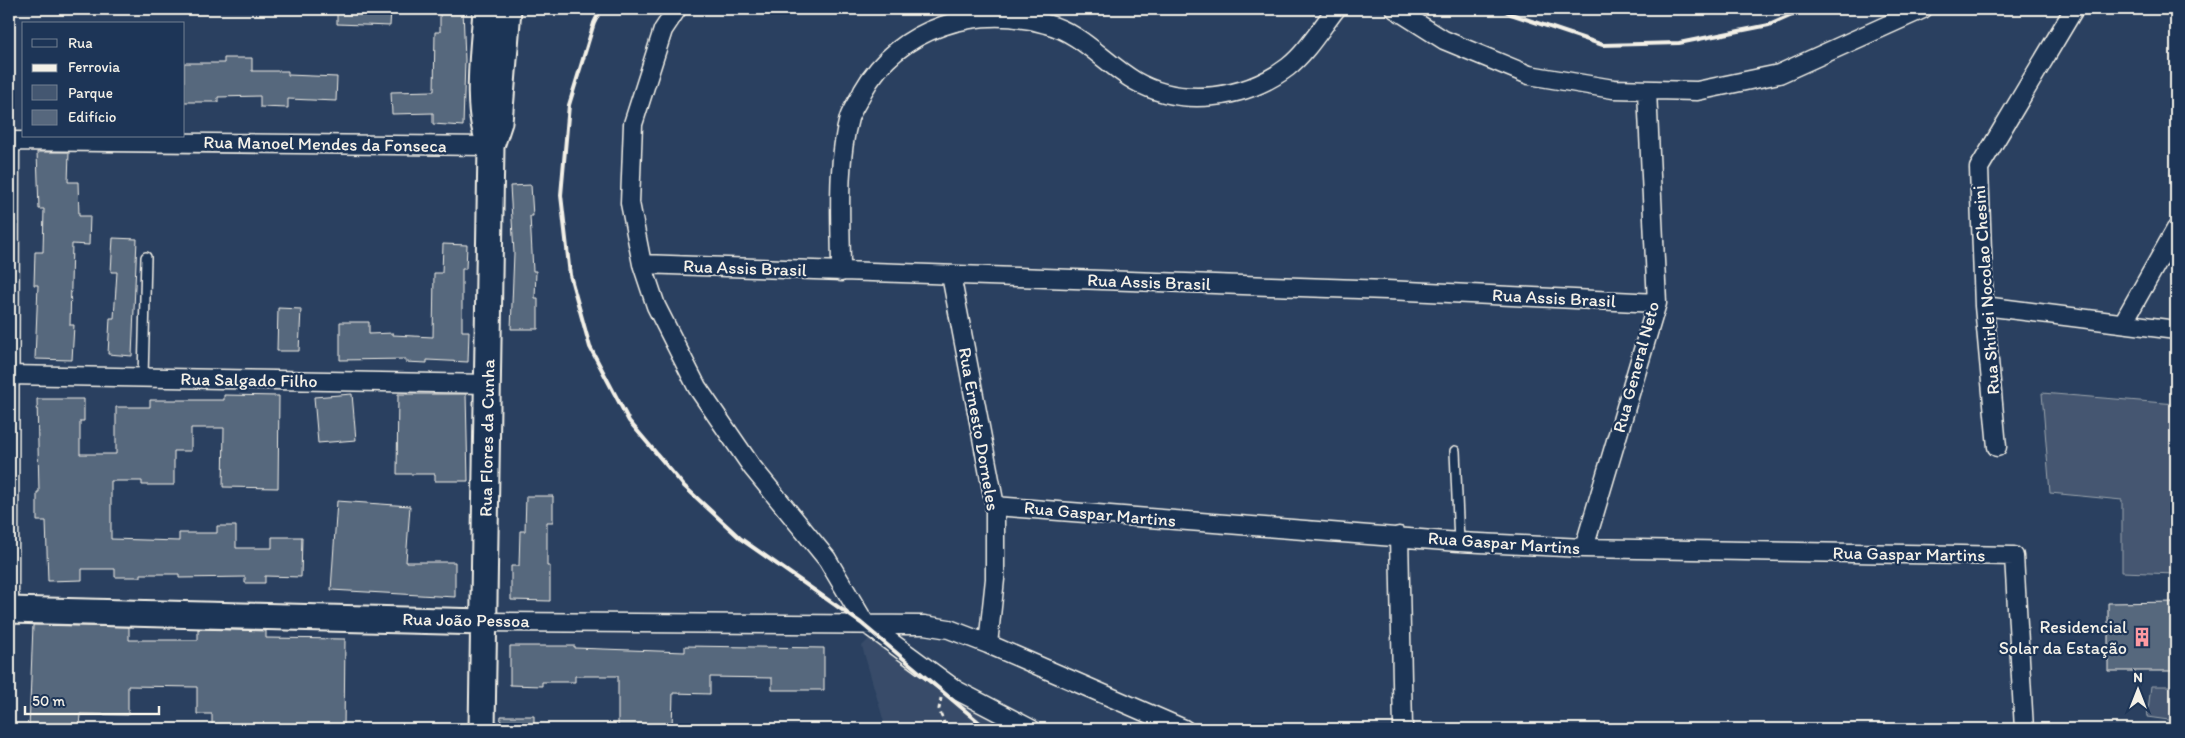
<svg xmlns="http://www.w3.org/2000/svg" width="2185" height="738" font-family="Itim,sans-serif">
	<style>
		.built { fill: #374c69 }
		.green { fill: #445771; stroke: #9ca4ac }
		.building { fill: #56677d; stroke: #f4f1e8 }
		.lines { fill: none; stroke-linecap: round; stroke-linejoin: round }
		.lane-casing { stroke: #f4f1e8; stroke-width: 12 }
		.street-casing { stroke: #f4f1e8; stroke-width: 21 }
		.secondary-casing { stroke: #f4f1e8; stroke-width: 29 }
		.path { stroke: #f4f1e8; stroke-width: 3; stroke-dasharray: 4 4; stroke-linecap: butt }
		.lane { stroke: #1d3557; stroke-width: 9 }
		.street { stroke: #1d3557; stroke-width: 18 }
		.secondary { stroke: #1d3557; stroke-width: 25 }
		.rail { stroke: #f4f1e8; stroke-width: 4 }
		.labels { text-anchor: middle; stroke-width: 4.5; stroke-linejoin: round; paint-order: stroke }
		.street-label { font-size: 18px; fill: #f4f1e8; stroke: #1d3557 }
		.poi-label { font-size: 18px; fill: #f4f1e8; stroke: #1d3557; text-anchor: end }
	</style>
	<rect width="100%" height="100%" fill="#2a4060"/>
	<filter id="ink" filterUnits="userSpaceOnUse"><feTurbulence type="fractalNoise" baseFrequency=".02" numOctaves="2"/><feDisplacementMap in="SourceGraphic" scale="10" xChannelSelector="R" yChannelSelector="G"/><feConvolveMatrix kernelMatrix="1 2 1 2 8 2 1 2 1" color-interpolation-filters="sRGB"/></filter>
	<g filter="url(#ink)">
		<path class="built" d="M876,632L956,694L1004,729H886L862,646Z"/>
		<path class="green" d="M2042,393L2176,404V574L2122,572V500L2050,493Z
			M2151,686H2176V721L2147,717Z"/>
		<path class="building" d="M337,9H391L390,26L337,24Z
			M440,9H463L465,60L463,126L433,124V113L392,114L391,92L434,91L435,32H440Z
			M224,58H252V71H288V75L337,77L336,101L288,99V108L260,107V96L218,97V102H184V63H224Z
			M37,152H69L68,182H78L79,216H90L89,245L72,244L70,325H74L72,360L35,359L38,285H34L35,252H43L44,209H39Z
			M531,185L533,216H530L533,271H536L535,298H538V329H511L514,253L510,186Z
			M113,238L137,239L132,356L108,354L110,318H114L117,272H111Z
			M443,244L467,245L466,269H462V331H469L468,362L427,360V363L405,362L406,359L340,360V322H369V334L393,333V335L433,337L434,273H442Z
			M278,308L301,309L299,351H277Z
			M352,394L356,440L318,443L314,397Z
			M398,394H466L468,481H435V474H397Z
			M224,395L279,396L278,488L223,487L224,428H191V451H174V485H142V481H111V539L179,541V533H217V526H236V548H272V537H302L301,577L265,576V583H245V577L179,578V574H141V577H115V569H82V580L48,581L46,521H37V492H39L37,399H84V421H80V454H116V407H150V400H224Z
			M526,496H553V522H547V566H550V601L511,600V566H519L520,531H525Z
			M337,501L410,506L406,562H455V597L331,590Z
			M2176,602V671H2108V603Z
			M33,625L129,627V640H198V629L266,631V638L345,639L344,729H212V714H197V687L128,686V715L80,714L79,729H29Z
			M510,646H575V648L685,652V646L824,648V690H772V678L710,677V694L673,693L672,729H618V676H575V682H542V686L510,685Z
			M501,716H534V729H500Z"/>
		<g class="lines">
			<defs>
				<path id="lane" d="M143,378L146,257
					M1455,451L1459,542"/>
				<path id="street" d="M677,9L663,30L633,124L630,203L642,264L656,306L697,387L752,467L827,559L865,623L956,690L1031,729
					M1395,9L1444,40L1529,75L1613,89L1697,91L1779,74L1923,9
					M9,141L491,146
					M642,264L1387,290L1657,303
					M841,272C841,222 836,167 849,118C852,109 859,100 863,91C899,27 977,4 1046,24C1082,33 1104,63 1135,81C1182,108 1246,99 1288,67C1307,52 1321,28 1336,9
					M951,275L995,506V579L988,644
					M1984,306L2176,330
					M2123,323L2176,229
					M9,375L489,384
					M1997,447L1984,306L1979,168L2074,9
					M995,506L1459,542L1584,548L2014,556L2024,729
					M1399,536L1403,729
					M1584,548L1657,303L1647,91
					M9,608L10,141
					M484,622L924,625L949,629L988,644L1184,729"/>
				<path id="secondary" d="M486,9C484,49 474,110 491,146
					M9,610L484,622
					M482,729L491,146L499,122L508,9"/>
			</defs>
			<use href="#lane" class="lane-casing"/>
			<use href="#street" class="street-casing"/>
			<use href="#secondary" class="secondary-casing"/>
			<path class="path" d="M941,698L939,709L946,729"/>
			<use href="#lane" class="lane"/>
			<use href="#street" class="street"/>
			<use href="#secondary" class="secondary"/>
			<path class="rail" d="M601,9L594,23L569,105L561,195L570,275L590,347L629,421L684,486L741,539L861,623L987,729
				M1502,9L1511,14L1603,45L1679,43L1769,25L1806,9"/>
		</g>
	</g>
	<defs>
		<symbol id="building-bare" viewBox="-9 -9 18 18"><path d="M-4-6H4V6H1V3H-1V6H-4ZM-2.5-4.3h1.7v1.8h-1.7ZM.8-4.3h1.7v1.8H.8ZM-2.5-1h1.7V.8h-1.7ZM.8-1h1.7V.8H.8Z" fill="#ff9aa2" stroke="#1d3557" stroke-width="2.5" paint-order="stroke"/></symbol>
	</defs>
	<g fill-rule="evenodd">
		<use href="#building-bare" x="2128" y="623" width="28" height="28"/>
	</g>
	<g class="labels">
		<g class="street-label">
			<text transform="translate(325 144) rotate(1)" y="6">Rua Manoel Mendes da Fonseca</text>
			<text transform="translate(745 268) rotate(2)" y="6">Rua Assis Brasil</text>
			<text transform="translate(1149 282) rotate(2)" y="6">Rua Assis Brasil</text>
			<text transform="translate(1986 290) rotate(-94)" y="6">Rua Shirlei Nocolao Chesini</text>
			<text transform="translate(1554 298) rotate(3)" y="6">Rua Assis Brasil</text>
			<text transform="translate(1636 367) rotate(-75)" y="6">Rua General Neto</text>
			<text transform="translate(249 380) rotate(1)" y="6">Rua Salgado Filho</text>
			<text transform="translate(979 429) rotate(80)" y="6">Rua Ernesto Dorneles</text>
			<text transform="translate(487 438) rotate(-89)" y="6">Rua Flores da Cunha</text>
			<text transform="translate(1100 514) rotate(5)" y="6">Rua Gaspar Martins</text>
			<text transform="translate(1504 543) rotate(4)" y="6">Rua Gaspar Martins</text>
			<text transform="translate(1909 554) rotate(1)" y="6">Rua Gaspar Martins</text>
			<text transform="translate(466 620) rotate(1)" y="6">Rua João Pessoa</text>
		</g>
		<g class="poi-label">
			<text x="2127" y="633">Residencial<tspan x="2127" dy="21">Solar da Estação</tspan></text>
		</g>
	</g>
	<rect width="2185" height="738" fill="none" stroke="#1d3557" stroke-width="30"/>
	<rect x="15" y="15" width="2155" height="708" fill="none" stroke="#f4f1e8" stroke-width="2" filter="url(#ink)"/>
	<rect x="22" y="22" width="162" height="115" fill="#1d3557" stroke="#738091"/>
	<rect x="32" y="39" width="25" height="8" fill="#1d3557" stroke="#738091"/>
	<text x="68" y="48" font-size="15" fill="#f4f1e8">Rua</text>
	<rect x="32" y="64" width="25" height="8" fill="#f4f1e8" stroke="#738091"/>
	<text x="68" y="72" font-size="15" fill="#f4f1e8">Ferrovia</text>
	<rect x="32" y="85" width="25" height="15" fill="#445771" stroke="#738091"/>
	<text x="68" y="98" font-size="15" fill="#f4f1e8">Parque</text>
	<rect x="32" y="110" width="25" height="15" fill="#56677d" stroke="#738091"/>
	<text x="68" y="122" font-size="15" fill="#f4f1e8">Edifício</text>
	<g transform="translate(2138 690)" stroke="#1d3557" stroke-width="4" paint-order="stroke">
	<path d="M0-4L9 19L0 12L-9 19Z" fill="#f4f1e8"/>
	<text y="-8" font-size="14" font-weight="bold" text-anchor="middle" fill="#f4f1e8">N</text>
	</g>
	<path d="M25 706v8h134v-8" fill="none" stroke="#f4f1e8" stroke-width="2.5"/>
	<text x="32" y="706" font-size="15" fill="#f4f1e8" stroke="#1d3557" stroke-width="4" paint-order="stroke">50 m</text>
</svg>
